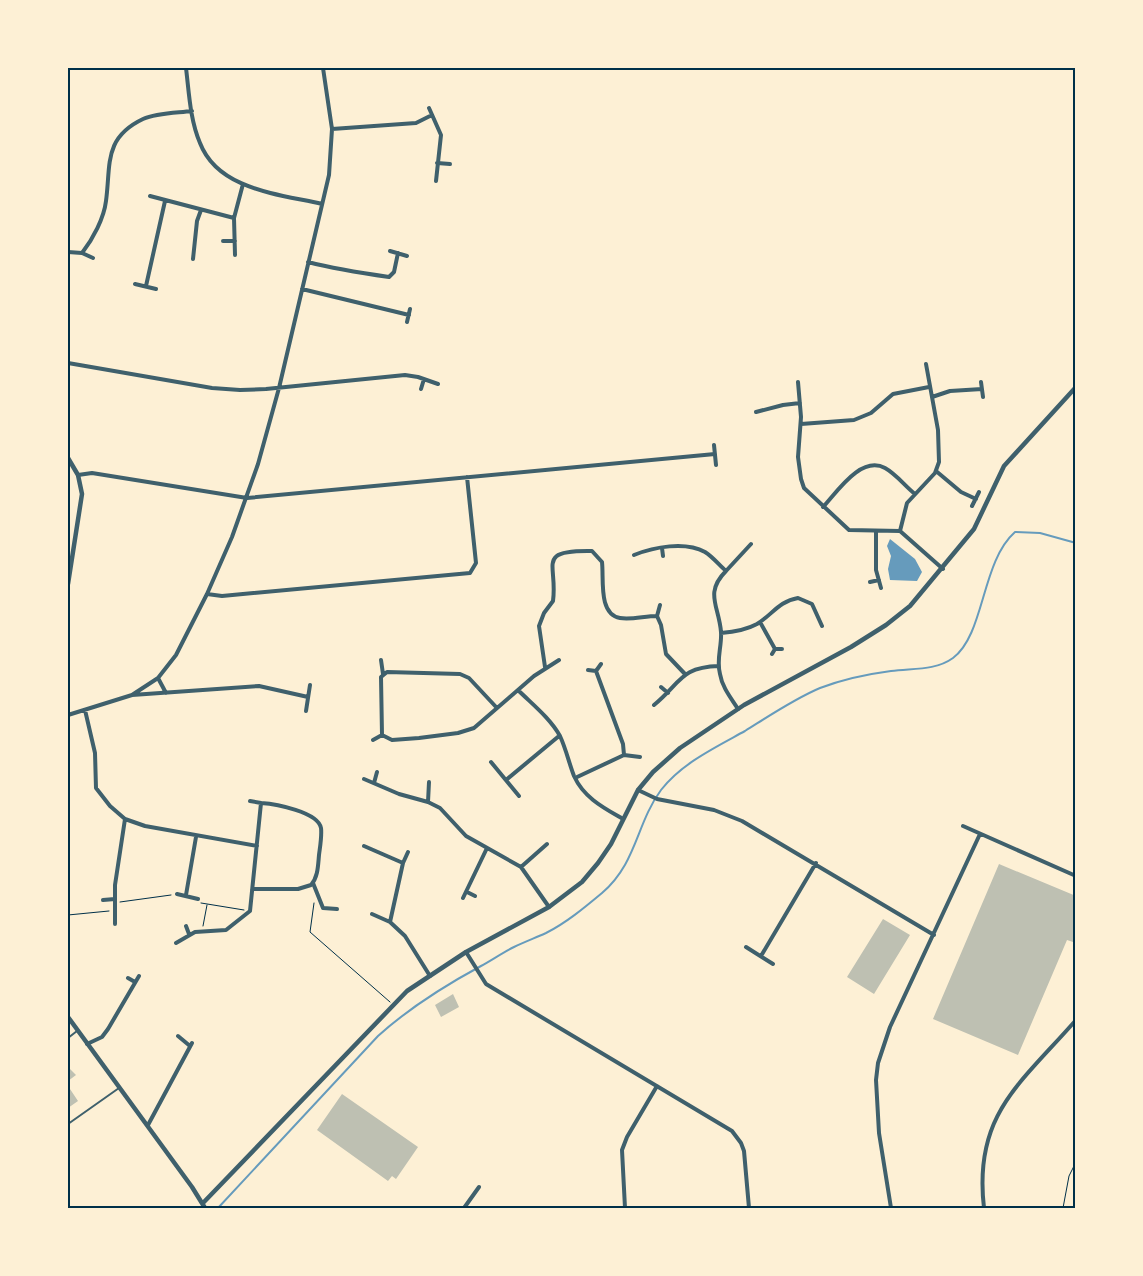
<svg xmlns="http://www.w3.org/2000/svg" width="1143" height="1276" font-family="'Fira Sans Condensed',sans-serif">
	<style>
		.water { fill: #669bbc }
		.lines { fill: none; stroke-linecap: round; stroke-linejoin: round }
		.stream { stroke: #669bbc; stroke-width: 2 }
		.building { fill: #bec0b2 }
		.path { stroke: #003049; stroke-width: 1 }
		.service { stroke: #3f606c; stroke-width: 2 }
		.minor { stroke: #3f606c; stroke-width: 4 }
		.tertiary { stroke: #3f606c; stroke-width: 4.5 }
		.neatline { fill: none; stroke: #003049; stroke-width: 2 }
	</style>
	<rect width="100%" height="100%" fill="#fdf0d5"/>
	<path class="water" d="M890,539L915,559L922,572L917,581L890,580L888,569L891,556L887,546Z"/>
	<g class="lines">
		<path class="stream" d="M218,1208L378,1036C409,1008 444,986 481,966C492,960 502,953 514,947C524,942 535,938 546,933C566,923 584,908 602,893C637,863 636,824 661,790C682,763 716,747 745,731C769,716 794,699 820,688C841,680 868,674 891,671C912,668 935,671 953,658C985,634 981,562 1015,532L1040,533L1076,543"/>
	</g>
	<path class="building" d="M999,864L1076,896V943L1067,940L1018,1055L933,1019Z
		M883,919L910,935L874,994L847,977Z
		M453,994L459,1007L441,1017L435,1005Z
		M68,1067L76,1075L68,1081Z
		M68,1086L78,1101L68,1108Z
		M342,1094L418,1147L396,1179L392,1176L388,1181L317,1130Z"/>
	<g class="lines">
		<path class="path" d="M120,902L171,895
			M201,903L244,910
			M314,903L310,932L390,1002
			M68,915L109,911
			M203,926L207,905
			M1063,1208L1069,1176L1076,1162"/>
		<path class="service" d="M68,1038L77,1031
			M68,1124L119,1088"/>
		<path class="minor" d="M186,68C189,92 190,120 200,143C218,190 279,194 322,204
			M429,108L441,135L436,181
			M332,129L416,123L432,115
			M437,163L450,164
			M150,196L234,218
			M223,241H235
			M390,251L407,256
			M68,252L82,253C93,239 104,218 106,201C111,165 103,138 143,119C157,113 176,113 192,111
			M82,253L93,258
			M235,255L234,218L243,184
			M193,259L197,221L201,210
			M308,262C335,269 361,273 389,277L394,272L398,253
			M135,284L156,289
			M146,286L165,201
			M302,289L409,315
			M407,322L410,309
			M68,363L212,388L240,390L266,389L405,375L418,377L438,384
			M798,382L801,417L798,457L801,479L804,488L849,530L900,531L943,569
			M981,382L983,397
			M421,389L424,379
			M932,397L950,391L982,389
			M756,412L783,405L800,403
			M801,424L854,420L871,413L893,394L929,387
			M714,445L716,465
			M936,471L961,492L976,499
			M78,475L92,473L247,498L715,454
			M972,506L979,492
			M823,507C837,492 861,455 885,468C896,474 905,486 915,494
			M876,531V570L881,588
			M900,531L907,503L935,473L939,462L938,430L926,364
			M662,548L663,556
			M634,555C654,547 685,541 705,552C713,557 719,565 726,571C704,593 719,606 721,632C722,646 716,660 720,674C722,687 731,698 738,709
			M726,571L751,544
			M870,582L879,580
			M207,594L222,596L470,573L476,563L467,477
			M657,616L660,605
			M760,622L775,649
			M721,633C734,632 746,630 757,624C772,615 779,601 798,598L812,604L822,626
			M772,654L775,649H782
			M381,660L383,674
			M545,667L539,626L544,613L553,601C558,564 535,550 592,551L602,562C604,579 598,614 620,618C631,620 645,616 657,616L661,625L666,654L685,674
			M588,670L596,671L601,664
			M596,671L623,744L624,755
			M158,678L166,693
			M661,687L668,693
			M518,690C532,704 550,718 560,736C566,749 569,763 574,776C584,798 604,808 623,819
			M132,695L158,678L176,655L207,594L232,537L258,464L279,388L329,175L332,129L323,68
			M654,705C681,683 680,667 719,666
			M85,710L95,753L96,788L110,806L125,819L145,826L257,846
			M306,711L310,685
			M68,715L132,695L259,686L308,697
			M382,735L392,740L419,738L458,733L474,728L534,676L559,660
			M373,740L382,735L381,677L387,672L460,674L469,678L497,708
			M491,762L519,796
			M575,778L624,755L640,757
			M364,779L399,794L428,802L440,808L466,836L521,867L549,907
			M506,780L559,736
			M374,783L377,772
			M638,790L657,799L714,810L742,821L934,935
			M250,801L261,803
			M428,802L429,782
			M963,826L1076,876
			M364,846L403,863L390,922L405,936L430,976
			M403,863L408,852
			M521,867L547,844
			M313,883L323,908L337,909
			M467,892L475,896
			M177,894L198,899
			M186,895L196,837
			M463,898L487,848
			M103,900L115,899
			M372,914L390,922
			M115,924V885L125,819
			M186,926L189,934
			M176,943L195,932L226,930L250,911L261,803C276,804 318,812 321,828C322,836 320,847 319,855C318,866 318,877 311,885L298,889H252
			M746,947L773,964
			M466,952L486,984L732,1131L741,1143L744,1151L749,1208
			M761,956L816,863
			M128,978L135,982
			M178,1036L190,1046
			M87,1044L102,1037L108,1029L139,976
			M148,1125L192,1043
			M464,1208L479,1187
			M625,1208L622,1150L627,1137L657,1086
			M891,1208L879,1133L876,1080L878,1063L890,1027L980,834
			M984,1208C973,1115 1020,1084 1076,1020"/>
		<path class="tertiary" d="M68,458L78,475L82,494L68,584
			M68,1017L192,1187L205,1208
			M203,1203L407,991L466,952L549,907L582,882L598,863L611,844L638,790L653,772L680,748L744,705L851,647L886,625L910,606L974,529L1004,466L1076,387"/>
	</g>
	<rect width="1143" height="1276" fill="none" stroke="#fdf0d5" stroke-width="138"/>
	<rect x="69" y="69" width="1005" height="1138" class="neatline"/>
</svg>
